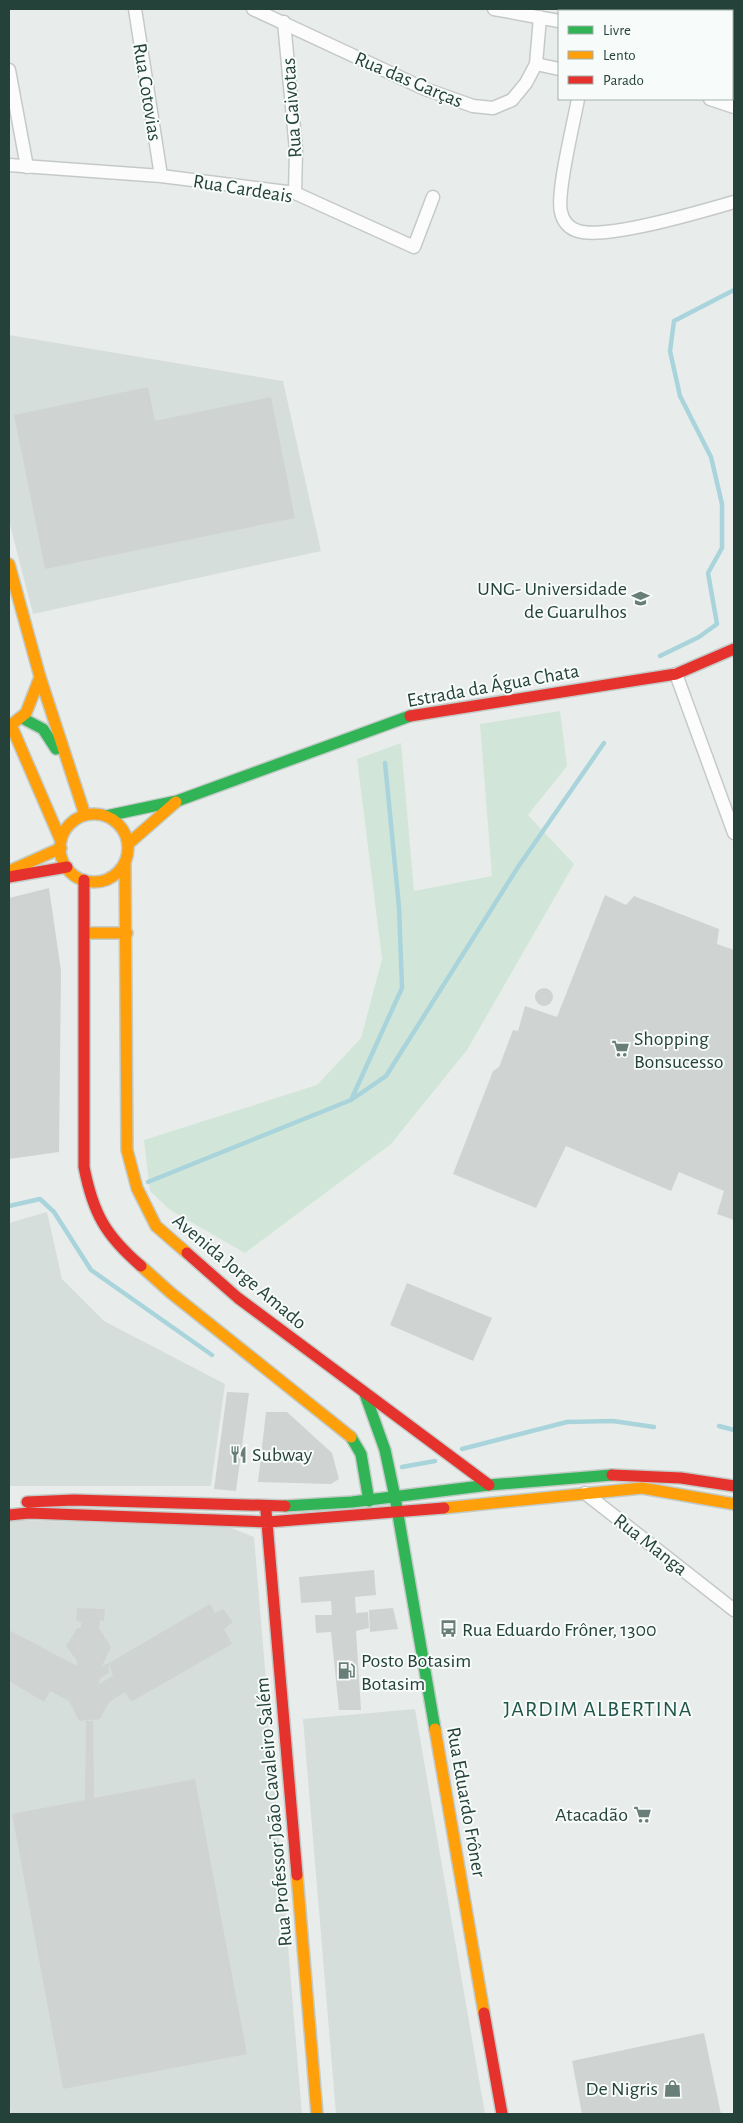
<svg xmlns="http://www.w3.org/2000/svg" width="743" height="2123" font-family="'Alegreya Sans',sans-serif">
	<style>
		.built { fill: #d6dedb }
		.green { fill: #d1e6d8 }
		.lines { fill: none; stroke-linecap: round; stroke-linejoin: round }
		.stream { stroke: #a9d4db; stroke-width: 4.5 }
		.building { fill: #cfd4d2 }
		.street-casing { stroke: #c5cac8; stroke-width: 15 }
		.fast-casing { stroke: #c3cbc8; stroke-width: 14 }
		.slow-casing { stroke: #c3cbc8; stroke-width: 14 }
		.jam-casing { stroke: #c3cbc8; stroke-width: 14 }
		.street { stroke: #fcfcfc; stroke-width: 12 }
		.fast { stroke: #30b455; stroke-width: 11 }
		.slow { stroke: #ff9f0a; stroke-width: 11 }
		.jam { stroke: #e5322d; stroke-width: 11 }
		.labels { text-anchor: middle; stroke-width: 4; stroke-linejoin: round; paint-order: stroke }
		.street-label { font-size: 20px; fill: #24423a; stroke: #f7fbf9 }
		.poi-label { font-size: 20px; fill: #24423a; stroke: #f7fbf9; text-anchor: start }
		.quarter-label { font-size: 22px; letter-spacing: 1px; fill: #1f5548; stroke: #f7fbf9 }
	</style>
	<rect width="100%" height="100%" fill="#e8edeb"/>
	<path class="built" d="M9,335L283,381L321,551L33,614L9,521Z
		M47,1212L62,1279L104,1321L225,1384L211,1486H9V1223Z
		M9,1520L226,1526L254,1537L302,2114H11L9,2103Z
		M415,1709L485,2114H336L303,1719Z"/>
	<path class="green" d="M560,711L567,766L528,815L574,864L467,1050L391,1144L245,1253L170,1210L150,1191L144,1140L317,1085L361,1038L382,959L357,759L401,743L414,891L492,876L480,724Z"/>
	<g class="lines">
		<path class="stream" d="M660,656L699,637L717,624L708,573L722,548V504L711,457L680,396L670,351L674,321L734,290
			M351,1100L402,988L399,907L385,763
			M148,1182L351,1100L386,1076L518,867L604,743
			M9,1206L40,1199L54,1212L91,1270L212,1355
			M719,1426L734,1430
			M462,1449L567,1422L613,1421L654,1427
			M402,1467L435,1461"/>
	</g>
	<path class="building" d="M148,387L155,421L271,397L295,518L45,569L14,415Z
		M49,888L61,971L59,1152L9,1159V898Z
		M605,895L626,905L634,896L719,929L717,944L734,950V1220L717,1214L724,1191L679,1172L671,1191L566,1146L536,1208L453,1174L493,1071L499,1067L513,1030L518,1031L525,1006L557,1017Z
		M535 997a9 9 0 1 1 18 0a9 9 0 1 1-18 0Z
		M407,1283L492,1318L473,1361L390,1325Z
		M227,1392L249,1393L236,1491L214,1489Z
		M266,1412H287L332,1453L339,1479L331,1484L258,1482Z
		M374,1570L376,1595L355,1597L356,1613L368,1612L369,1628L356,1631L361,1710H339L331,1632L316,1633L315,1615H332L331,1601L301,1603L299,1577Z
		M210,1604L215,1613L223,1609L233,1622L224,1629L232,1644L131,1702L125,1692L109,1702L100,1719L79,1721L69,1701L50,1691L44,1702L9,1681V1630L77,1666V1661L66,1646L77,1628H81V1622L76,1621L77,1608L105,1609L104,1621L100,1620L99,1628L111,1647L102,1666L109,1663V1673L100,1678L99,1684L113,1676L109,1663Z
		M393,1608L398,1629L370,1632L369,1610Z
		M86,1721H93L94,1798L195,1779L247,2054L63,2089L12,1814L85,1800Z
		M704,2033L721,2114H582L572,2061Z"/>
	<g class="lines">
		<defs>
			<path id="street" d="M135,9L161,176
				M253,9L425,89L473,106L493,108L512,100L526,83L536,64L540,17
				M494,9L559,21
				M284,22L296,150L295,193
				M536,64L559,69
				M9,70L27,167
				M578,99C574,122 556,193 561,212C563,221 568,228 578,231C606,240 703,211 734,202
				M710,99L734,107
				M9,165L161,176L295,193L414,247L433,197
				M676,674L734,833
				M585,1493L734,1610"/>
			<path id="fast" d="M22,718L43,729L56,749
				M106,816L177,801L410,716
				M365,1394L385,1450L395,1497L435,1729
				M351,1437L361,1454L369,1501
				M285,1506L352,1502L489,1485L612,1475"/>
			<path id="slow" d="M9,564L40,677L85,815
				M40,677L26,713L11,725L61,841
				M60 848a34 34 0 1 1 68 0a34 34 0 1 1-68 0Z
				M128,844L176,802
				M125,863L127,1150L137,1188L156,1226L187,1253
				M14,869L61,848
				M86,933H127
				M141,1266L171,1293L351,1437
				M444,1508L642,1488L734,1504
				M435,1729L484,2013
				M297,1875L317,2114"/>
			<path id="jam" d="M410,716L676,674L734,649
				M9,877L67,867
				M84,880V1167C93,1213 105,1235 141,1266
				M187,1253L238,1298L489,1485
				M612,1475L681,1478L734,1486
				M27,1502L74,1500L285,1506
				M266,1511L297,1875
				M9,1515L29,1513L268,1522L444,1508
				M484,2013L502,2114"/>
		</defs>
		<use href="#street" class="street-casing"/>
		<use href="#fast" class="fast-casing"/>
		<use href="#slow" class="slow-casing"/>
		<use href="#jam" class="jam-casing"/>
		<use href="#street" class="street"/>
		<use href="#fast" class="fast"/>
		<use href="#slow" class="slow"/>
		<use href="#jam" class="jam"/>
	</g>
	<defs>
		<symbol id="university-bare" viewBox="-9 -9 18 18"><path d="M0-5L7-2L0 1L-7-2ZM-4 1L0 2.5L4 1V4Q0 6-4 4Z" fill="#697e78" stroke="#f7fbf9" stroke-width="2.5" paint-order="stroke"/></symbol>
		<symbol id="supermarket-bare" viewBox="-9 -9 18 18"><path d="M-6-5.5h2.5l.6 2H6L4.5 2H-2.5L-4.4-4H-6ZM-1.5 3.2a1.3 1.3 0 1 0 .1 0ZM3 3.2a1.3 1.3 0 1 0 .1 0Z" fill="#697e78" stroke="#f7fbf9" stroke-width="2.5" paint-order="stroke"/></symbol>
		<symbol id="restaurant-bare" viewBox="-9 -9 18 18"><path d="M-5-6h1v4h1v-4h1v4h1v-4h1v5L-1.5 .5V6h-2V.5L-5-1ZM5-6V6H3V1.5H1.5Q1.5-4 5-6Z" fill="#697e78" stroke="#f7fbf9" stroke-width="2.5" paint-order="stroke"/></symbol>
		<symbol id="bus-bare" viewBox="-9 -9 18 18"><path d="M-5-6H5V4H4V6H2V4H-2V6H-4V4H-5ZM-3.5-4V0h7V-4ZM-3.5 1.2v1.5H-2V1.2ZM2 1.2v1.5H3.5V1.2Z" fill="#697e78" stroke="#f7fbf9" stroke-width="2.5" paint-order="stroke"/></symbol>
		<symbol id="fuel-bare" viewBox="-9 -9 18 18"><path d="M-5.5-6h7V0h2V4h1.3V-2.5L3-4.5l.8-.8L6-3V5H2.5V1h-1V6h-7ZM-4.2-4.7v3.2H.2V-4.7Z" fill="#697e78" stroke="#f7fbf9" stroke-width="2.5" paint-order="stroke"/></symbol>
		<symbol id="shop-bare" viewBox="-9 -9 18 18"><path d="M-5-2.5h2.3a2.7 3.5 0 0 1 5.4 0H5L5.5 6h-11ZM-1.5-2.5h3a1.5 2.3 0 0 0-3 0Z" fill="#697e78" stroke="#f7fbf9" stroke-width="2.5" paint-order="stroke"/></symbol>
	</defs>
	<g fill-rule="evenodd">
		<use href="#university-bare" x="628" y="586" width="25" height="25"/>
		<use href="#supermarket-bare" x="608" y="1036" width="25" height="25"/>
		<use href="#restaurant-bare" x="226" y="1442" width="25" height="25"/>
		<use href="#bus-bare" x="436" y="1616" width="25" height="25"/>
		<use href="#fuel-bare" x="334" y="1658" width="25" height="25"/>
		<use href="#supermarket-bare" x="630" y="1802" width="25" height="25"/>
		<use href="#shop-bare" x="660" y="2076" width="25" height="25"/>
	</g>
	<g class="labels">
		<g class="street-label">
			<text transform="translate(409 79) rotate(23)" y="7">Rua das Garças</text>
			<text transform="translate(148 92) rotate(81)" y="7">Rua Cotovias</text>
			<text transform="translate(291 108) rotate(-94)" y="7">Rua Gaivotas</text>
			<text transform="translate(243 188) rotate(9)" y="7">Rua Cardeais</text>
			<text transform="translate(493 685) rotate(-10)" y="7">Estrada da Água Chata</text>
			<text transform="translate(240 1271) rotate(40)" y="7">Avenida Jorge Amado</text>
			<text transform="translate(651 1544) rotate(38)" y="7">Rua Manga</text>
			<text transform="translate(467 1802) rotate(80)" y="7">Rua Eduardo Frôner</text>
			<text transform="translate(273 1812) rotate(-95)" y="7">Rua Professor João Cavaleiro Salém</text>
		</g>
		<g class="poi-label">
			<text x="627" y="595" text-anchor="end">UNG- Universidade<tspan x="627" dy="23">de Guarulhos</tspan></text>
			<text x="634" y="1045">Shopping<tspan x="634" dy="23">Bonsucesso</tspan></text>
			<text x="252" y="1461">Subway</text>
			<text x="462" y="1636">Rua Eduardo Frôner, 1300</text>
			<text x="361" y="1667">Posto Botasim<tspan x="361" dy="23">Botasim</tspan></text>
			<text x="628" y="1821" text-anchor="end">Atacadão</text>
			<text x="658" y="2095" text-anchor="end">De Nigris</text>
		</g>
		<g class="quarter-label">
			<text x="598" y="1716">JARDIM ALBERTINA</text>
		</g>
	</g>
	<rect width="743" height="2123" fill="none" stroke="#24423a" stroke-width="20"/>
	<rect x="558" y="10" width="175" height="90" fill="#f7fbf9" stroke="#a3b1ad"/>
	<rect x="568" y="26" width="25" height="8" fill="#30b455" stroke="#a3b1ad"/>
	<text x="603" y="35" font-size="15" fill="#24423a">Livre</text>
	<rect x="568" y="51" width="25" height="8" fill="#ff9f0a" stroke="#a3b1ad"/>
	<text x="603" y="60" font-size="15" fill="#24423a">Lento</text>
	<rect x="568" y="76" width="25" height="8" fill="#e5322d" stroke="#a3b1ad"/>
	<text x="603" y="85" font-size="15" fill="#24423a">Parado</text>
</svg>
